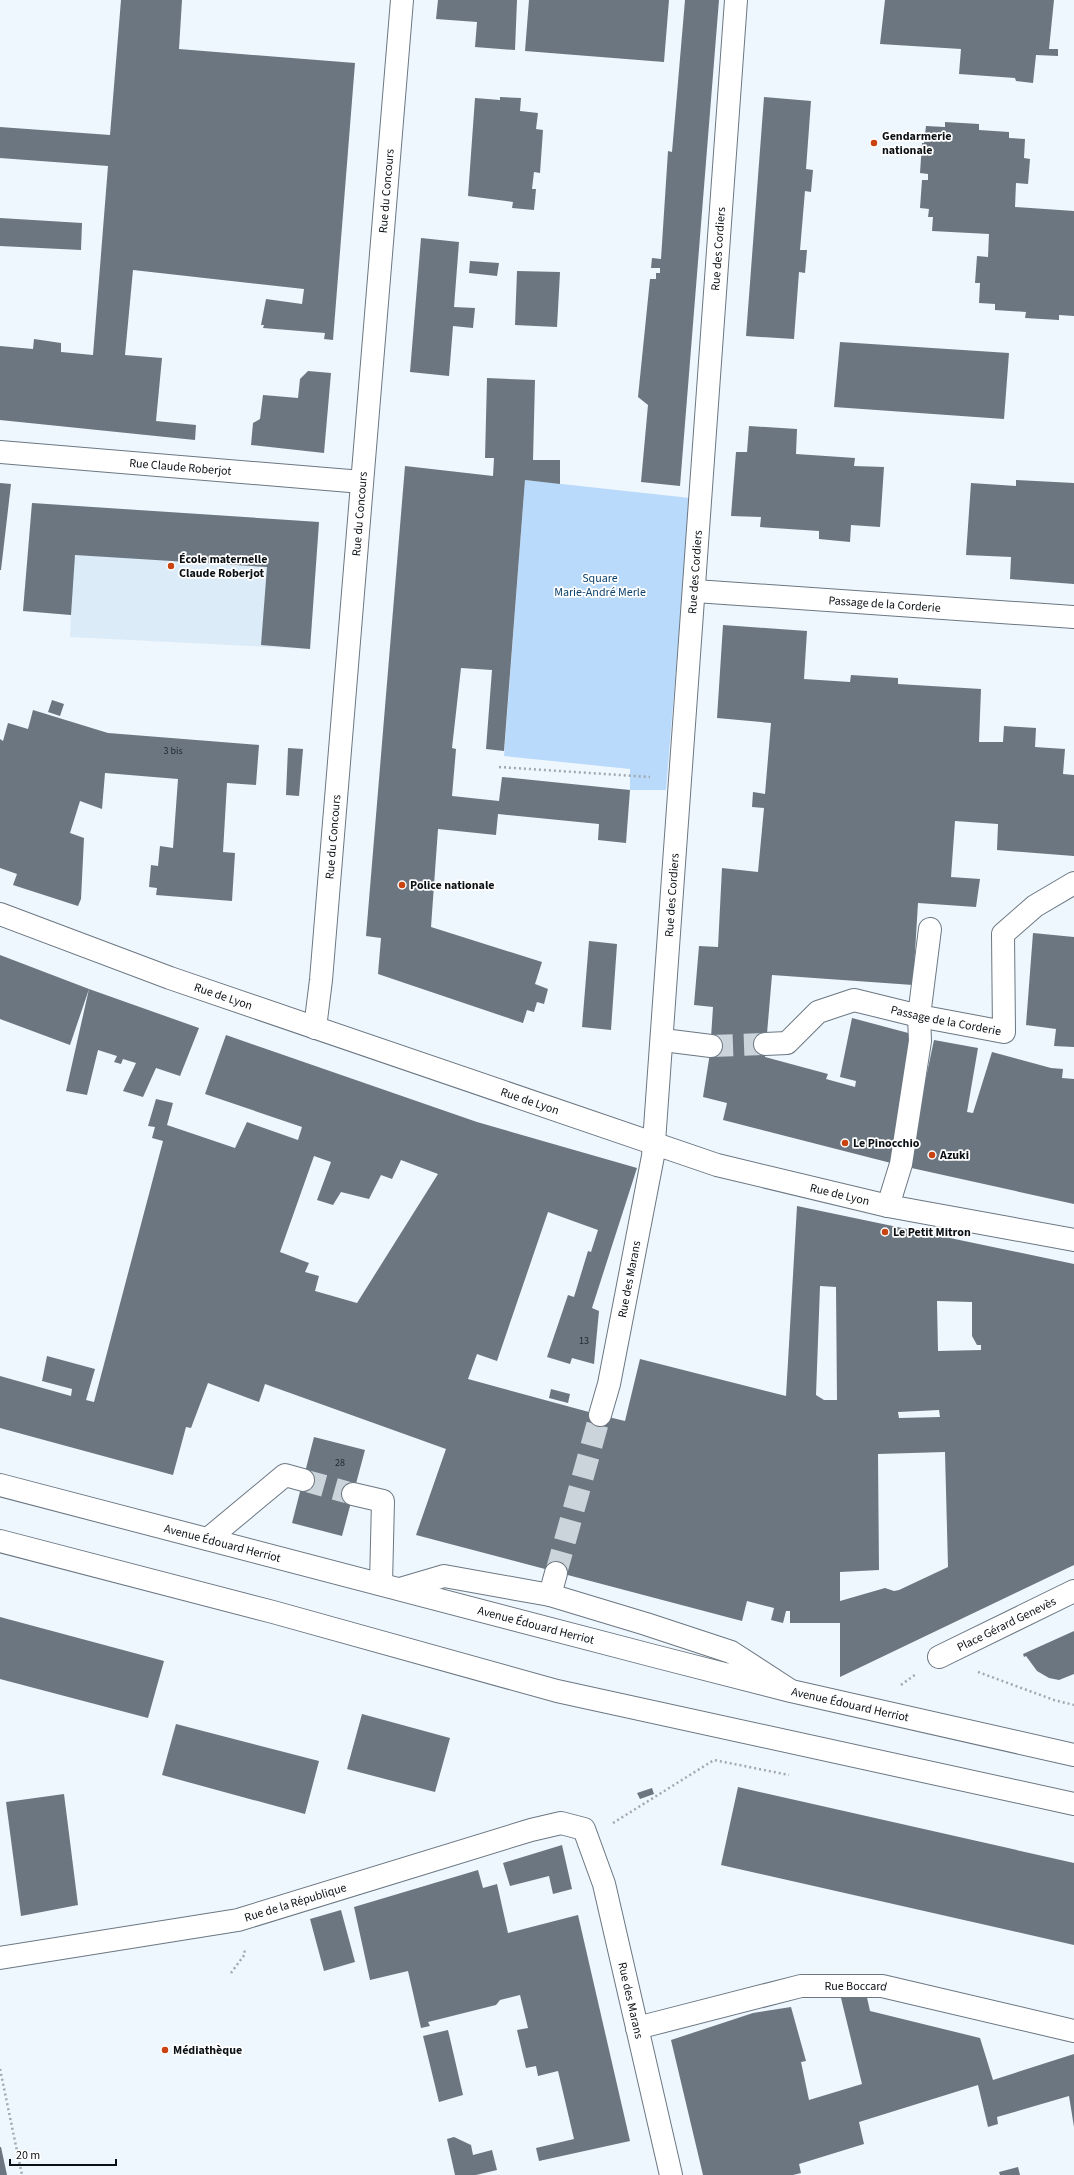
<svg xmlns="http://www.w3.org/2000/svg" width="1074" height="2175" font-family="'Source Sans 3',sans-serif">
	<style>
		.built { fill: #dbebf8 }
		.green { fill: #b9dafa }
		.building { fill: #6b7681; fill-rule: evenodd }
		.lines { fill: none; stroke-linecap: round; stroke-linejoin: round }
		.minor-tunnel { stroke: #ccd4db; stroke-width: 22; stroke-dasharray: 22 11; stroke-linecap: butt }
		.minor-casing { stroke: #6b7782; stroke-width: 24 }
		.major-casing { stroke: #6b7782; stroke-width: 24 }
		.path { stroke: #a1a8af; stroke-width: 2.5; stroke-dasharray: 2 3; stroke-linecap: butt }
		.minor { stroke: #fff; stroke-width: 22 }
		.major { stroke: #fff; stroke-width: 22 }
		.poi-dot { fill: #ca4310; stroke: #fff; stroke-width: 1.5 }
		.labels { text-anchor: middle; stroke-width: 3.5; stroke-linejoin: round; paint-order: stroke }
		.number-label { font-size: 10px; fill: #232a2f }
		.poi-label { font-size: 12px; font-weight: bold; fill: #0b1014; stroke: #fff; text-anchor: start }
		.street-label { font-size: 12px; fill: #0b1014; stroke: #fff }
		.park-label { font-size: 12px; fill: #0d426d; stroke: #fff }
	</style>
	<rect width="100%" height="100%" fill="#eef6fe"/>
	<path class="built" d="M32,503L319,522L310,649L70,637L71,615L23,611Z"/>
	<path class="green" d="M525,480L690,498L666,790H630V769L504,756Z"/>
	<path class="building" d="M121,0H182L179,49L355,63L333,340L324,339L325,333L263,328L264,325H261L266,299L302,304L304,289L133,270L125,355L162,358L156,421L196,425L195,440L0,420V346L33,349L34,339L61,343V352L93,355L108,166L0,158V127L110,135Z
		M438,0H517L515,50L475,47L477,22L436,19Z
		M529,0H669L664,62L525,51Z
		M685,0H719L680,486L641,482L648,405L638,397L650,279H656V273H660V268H651L652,258L661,259L668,151L672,152Z
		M885,0H1054L1049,49H1058V56L1036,55L1033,83L1016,81L1015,78L959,74L961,49L880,44Z
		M500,97L521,98L520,111L538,113L536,129L543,130L540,173L534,172L532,189H536L534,210L512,208L513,202L468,196L475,98L500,100Z
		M764,97L811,101L806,169L813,170L811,192L805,191L800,250H807L805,273L799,272L794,339L746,336Z
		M945,122L979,124V130L1009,132V138L1025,139L1024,158L1030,159L1028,184L1016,183L1015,207L1074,211V316L1059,315V320L1025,318L1026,312L995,310V304L979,303L980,283H975L977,256L988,257L989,234L932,231L933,217H928L929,209L920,208L922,180H928V174L920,173L922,143H924L926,126L945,127Z
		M0,218L82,223L81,250L0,246Z
		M421,238L459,242L454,307L475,308L473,328L453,326L449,376L410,372Z
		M470,261L499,263L497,276L469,273Z
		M517,271L560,272L557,327L515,325Z
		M840,342L1009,353L1004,419L834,407Z
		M308,371L331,373L324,453L251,445L253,423L260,419L263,395L298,398L300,379Z
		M487,378L535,380L533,460H560V484L525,480L504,751L486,749L492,670L461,668L452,748L456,749L452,796L499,801L502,777L630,790L626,843L598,840L599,824L498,814L496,835L438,829L431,927L542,962L535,984L548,989L544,1004L537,1002L534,1012L527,1010L523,1023L378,974L381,938L366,936L405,466L493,476L494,458H485Z
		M749,426L797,429L796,454L855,458L854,466L884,467L880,527L851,525L850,542L819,539V531L760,527L761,517L731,516L736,452H747Z
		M1016,480L1074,483V584L1010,579L1011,557L966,555L971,483L1016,486Z
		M0,483L11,484L1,570H0Z
		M32,503L319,522L310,649L261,645L267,567L75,555L71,615L23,611Z
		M723,625L807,631L804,679L850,682L851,675L898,678V684L981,689L979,742H1003L1004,726L1036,728L1035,747L1065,749L1063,774L1074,775V856L997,850L998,824L955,821L951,877L980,879L976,907L918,903L913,985L772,975L765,1057L828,1074L826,1079L855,1087L856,1081L840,1077L852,1018L912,1034L891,1163L723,1120L727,1103L703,1097L710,1053L713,1007L694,1005L699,946L718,947L722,868L758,872L764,808L752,807L753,792L765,794L771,723L717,718Z
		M52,700L64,704L60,716L48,712Z
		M33,710L108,733L259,745L256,785L227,783L223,852L235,853L232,901L156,895L157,888L149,887L151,865L158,866L160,846L173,848L178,779L105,773L102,809L80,801L70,833L84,838L81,899L78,906L13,885L17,874L0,868V739L3,741L8,723L28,729Z
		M288,748L303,749L299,796L286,795Z
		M1033,933L1074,937V1047L1054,1046L1056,1029L1026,1025Z
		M589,941L617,944L611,1030L582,1027Z
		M0,955L89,989L70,1045L0,1019Z
		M89,989L199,1028L180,1076L156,1068L143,1097L123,1091L136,1063L123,1059L121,1064L114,1062L117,1056L98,1050L87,1095L66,1091Z
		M226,1035L477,1122L637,1168L592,1308L599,1311L594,1364L572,1358L570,1364L547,1357L568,1295L574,1297L588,1251L591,1252L598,1230L548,1212L497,1361L477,1354L468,1379L600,1415L625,1421L640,1359L786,1396L797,1206L1074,1264V1565L840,1677V1623H790V1611H786L783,1623L771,1620L774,1608L747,1601L742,1621L416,1535L446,1449L265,1384L259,1402L208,1383L191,1428L186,1427L173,1475L0,1428V1376L71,1396L72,1389L42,1381L47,1356L95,1369L86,1400L94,1402L163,1141L152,1138L155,1127L148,1126L156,1099L173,1103L167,1125L235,1148L247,1122L298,1140L302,1127L205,1094ZM314,1156L331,1162L317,1200L333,1205L341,1192L369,1199L381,1175L392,1179L401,1160L438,1174L357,1303L315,1291L319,1276L305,1272L309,1263L280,1252ZM820,1286L836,1287L837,1400H824L816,1395ZM937,1301L972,1302V1336L977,1345H981V1350L938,1351ZM939,1410L940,1417L899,1418L898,1412ZM945,1452L948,1567L899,1590L894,1591L885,1588L840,1601V1572L879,1570L878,1454Z
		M934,1040L978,1048L967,1112L973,1113L992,1052L1051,1068L1063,1069L1062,1078L1074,1079V1204L907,1167Z
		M551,1389L570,1394L568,1403L549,1398Z
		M314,1437L365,1450L342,1536L292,1523Z
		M0,1617L164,1661L148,1718L0,1679Z
		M1074,1631V1674L1059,1680L1049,1678L1037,1671L1026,1656L1024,1657L1023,1654Z
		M362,1714L450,1738L435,1792L347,1769Z
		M176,1724L319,1761L305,1814L162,1775Z
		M738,1787L1074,1863V1945L721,1865Z
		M652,1788L654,1794L640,1799L637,1793Z
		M64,1794L78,1905L21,1916L6,1802Z
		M562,1845L572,1889L553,1894L549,1876L510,1886L503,1863Z
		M478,1870L483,1888L497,1884L508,1933L578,1915L630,2141L539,2161L536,2148L574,2139L558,2071L538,2076L536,2066L526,2068L517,2030L528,2028L520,1995L500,2000L496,2005L428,2022L430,2026L421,2028L408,1971L370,1980L354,1907Z
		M341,1910L355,1962L324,1971L310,1919Z
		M866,1993L870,2011L980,2038L993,2080L1074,2054V2127L1069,2096L997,2117L998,2124L988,2127L978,2085L859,2122L864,2144L799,2164L801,2173L793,2175H703L671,2040L753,2013L791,2007L806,2061L801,2062L809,2100L862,2084L841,1998Z
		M448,2030L463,2095L439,2102L423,2036Z
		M454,2137L471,2145L473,2155L492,2150L497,2170L476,2175H455L447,2139Z
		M0,2147H1L7,2175H0Z
		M1018,2167L1020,2175H1000L999,2172Z"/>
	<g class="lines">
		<path class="minor-tunnel" d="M711,1046L765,1044
			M303,1480L353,1494
			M556,1573L600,1415"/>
		<defs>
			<g id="minor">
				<path id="s1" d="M0,452L362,482"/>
				<path id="s2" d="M695,591L1074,617"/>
				<path id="s3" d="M0,914L170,978L717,1165L888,1206L1074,1240"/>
				<path id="s4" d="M315,1028L321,980L402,0"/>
				<path d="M663,1040L711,1046"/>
				<path id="s5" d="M765,1044L787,1043L818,1012L854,1000L919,1016L1004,1032L1003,934L1035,906L1074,883"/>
				<path d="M888,1206L901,1164L920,1041L919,1016L930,929"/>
				<path id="s6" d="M600,1415L609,1384L653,1156L736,0"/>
				<path d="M353,1494L383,1501L381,1584"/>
				<path d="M208,1539L285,1475L303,1480"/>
				<path d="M400,1589L444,1576L550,1595L646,1624L731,1652L788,1689"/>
				<path d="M550,1595L556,1573"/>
				<path id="s7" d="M939,1657L1074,1591"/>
				<path id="s8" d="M0,1958L238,1920L531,1830L561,1823L584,1829L604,1884L671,2175"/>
				<path id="s9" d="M637,2028L801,1986H882L1074,2031"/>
			</g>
			<g id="major">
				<path id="s10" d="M0,1485L658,1657L791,1691L1074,1755"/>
				<path d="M0,1541L273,1612L557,1691L1074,1804"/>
			</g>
		</defs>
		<use href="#minor" class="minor-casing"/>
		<use href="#major" class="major-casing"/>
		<path class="path" d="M499,767L650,777
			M978,1672L1054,1700L1074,1705
			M901,1685L916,1674
			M613,1823L714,1760L789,1775
			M231,1973L245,1954L244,1948
			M0,2069L22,2175"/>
		<use href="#minor" class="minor"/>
		<use href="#major" class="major"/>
	</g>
	<g class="poi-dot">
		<circle cx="874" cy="143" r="4"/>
		<circle cx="171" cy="566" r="4"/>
		<circle cx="402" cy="885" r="4"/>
		<circle cx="845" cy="1143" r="4"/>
		<circle cx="932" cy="1155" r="4"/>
		<circle cx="885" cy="1232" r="4"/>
		<circle cx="165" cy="2050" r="4"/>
	</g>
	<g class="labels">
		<g class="number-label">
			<text x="173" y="754">3 bis</text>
			<text x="584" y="1344">13</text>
			<text x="340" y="1466">28</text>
		</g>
		<g class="poi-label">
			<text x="882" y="140">Gendarmerie<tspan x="882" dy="14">nationale</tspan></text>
			<text x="179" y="563">École maternelle<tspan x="179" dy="14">Claude Roberjot</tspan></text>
			<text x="410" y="889">Police nationale</text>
			<text x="853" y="1147">Le Pinocchio</text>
			<text x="940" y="1159">Azuki</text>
			<text x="893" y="1236">Le Petit Mitron</text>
			<text x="173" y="2054">Médiathèque</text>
		</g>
		<g class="street-label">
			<text dy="4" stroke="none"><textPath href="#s4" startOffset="840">Rue du Concours</textPath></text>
			<text dy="4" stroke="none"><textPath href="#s6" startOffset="1174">Rue des Cordiers</textPath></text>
			<text dy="4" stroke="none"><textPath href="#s1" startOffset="181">Rue Claude Roberjot</textPath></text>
			<text dy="4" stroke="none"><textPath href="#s4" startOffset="516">Rue du Concours</textPath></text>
			<text dy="4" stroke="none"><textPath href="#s6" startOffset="850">Rue des Cordiers</textPath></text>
			<text dy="4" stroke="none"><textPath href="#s2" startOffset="190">Passage de la Corderie</textPath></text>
			<text dy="4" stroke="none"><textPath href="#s4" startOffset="192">Rue du Concours</textPath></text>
			<text dy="4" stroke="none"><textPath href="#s6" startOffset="526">Rue des Cordiers</textPath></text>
			<text dy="4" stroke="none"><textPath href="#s3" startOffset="238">Rue de Lyon</textPath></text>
			<text dy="4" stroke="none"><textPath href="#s5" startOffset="198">Passage de la Corderie</textPath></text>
			<text dy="4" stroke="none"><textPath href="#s3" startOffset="562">Rue de Lyon</textPath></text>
			<text dy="4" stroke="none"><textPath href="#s3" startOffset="886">Rue de Lyon</textPath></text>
			<text dy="4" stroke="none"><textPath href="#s6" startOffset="139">Rue des Marans</textPath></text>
			<text dy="4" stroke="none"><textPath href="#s10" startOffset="230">Avenue Édouard Herriot</textPath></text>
			<text dy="4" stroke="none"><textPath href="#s7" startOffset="75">Place Gérard Genevès</textPath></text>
			<text dy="4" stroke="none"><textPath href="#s10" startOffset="554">Avenue Édouard Herriot</textPath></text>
			<text dy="4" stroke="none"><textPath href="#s10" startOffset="878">Avenue Édouard Herriot</textPath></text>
			<text dy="4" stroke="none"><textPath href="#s8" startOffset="301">Rue de la République</textPath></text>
			<text dy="4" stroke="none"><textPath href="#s9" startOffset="224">Rue Boccard</textPath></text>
			<text dy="4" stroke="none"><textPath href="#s8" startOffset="780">Rue des Marans</textPath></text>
		</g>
		<g class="park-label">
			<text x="600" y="582">Square<tspan x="600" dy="14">Marie-André Merle</tspan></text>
		</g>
	</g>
	<path d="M10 2159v6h106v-6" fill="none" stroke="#0b1014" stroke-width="2"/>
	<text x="16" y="2159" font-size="12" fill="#0b1014" stroke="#ffffff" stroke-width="3" paint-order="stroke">20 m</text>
</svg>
